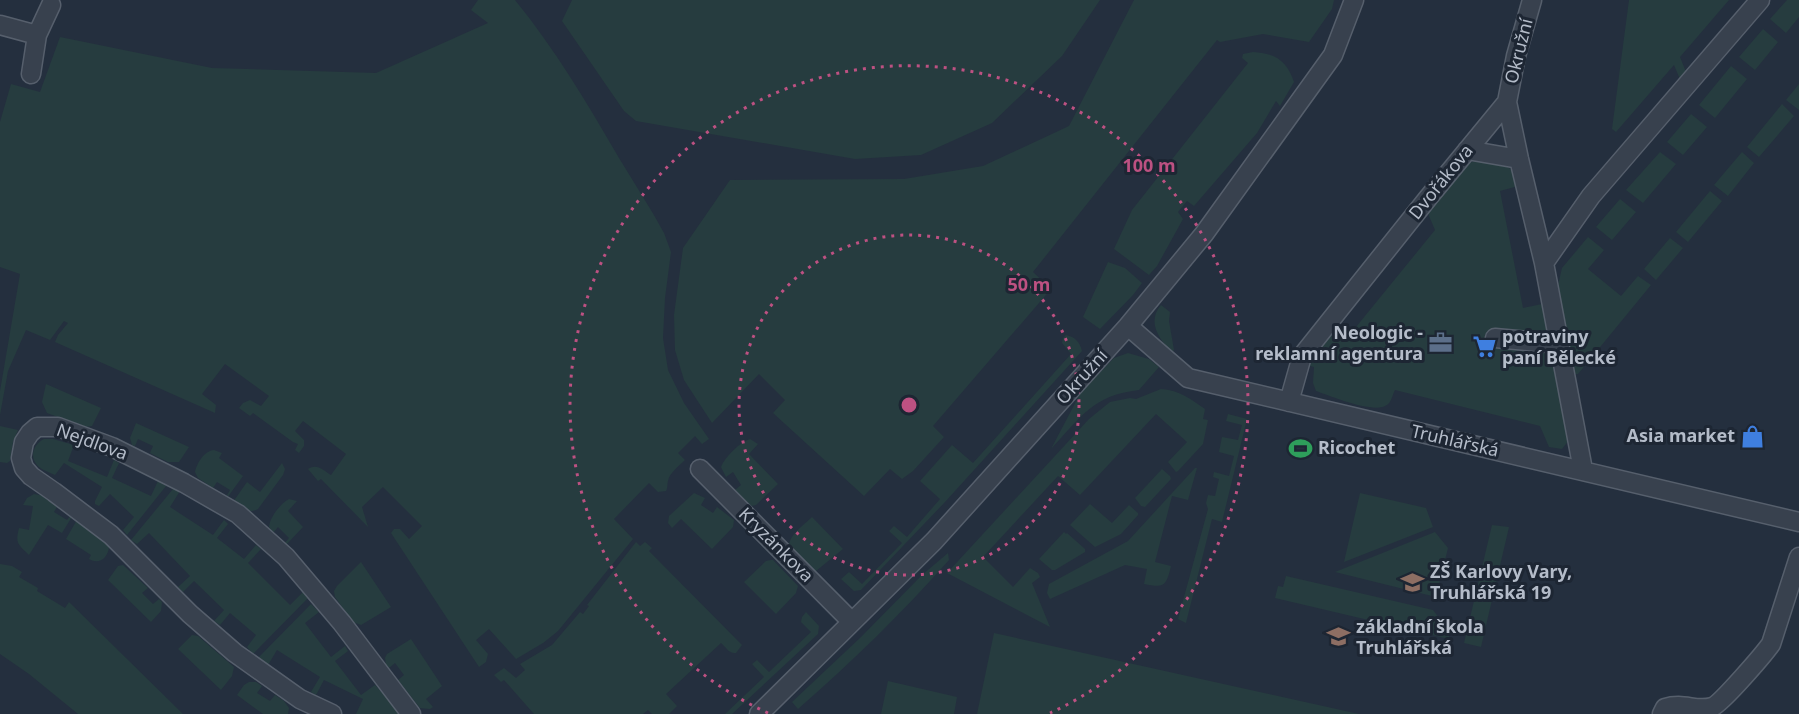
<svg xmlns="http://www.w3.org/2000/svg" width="1799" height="714" font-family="'Noto Sans',sans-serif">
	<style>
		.green { fill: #263c3f }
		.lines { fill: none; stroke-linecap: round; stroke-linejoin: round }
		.street-casing { stroke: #565f6c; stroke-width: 21 }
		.street { stroke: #38414e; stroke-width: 18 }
		.ring { fill: none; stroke: #bd5182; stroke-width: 3; stroke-dasharray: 3 6 }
		.labels { text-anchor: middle; stroke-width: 6; stroke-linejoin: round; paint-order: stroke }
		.street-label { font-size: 18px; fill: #b4bcc9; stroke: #1d2633 }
		.poi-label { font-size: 18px; font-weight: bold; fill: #b4bcc9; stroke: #1d2633; text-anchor: start }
		.centre { fill: #bd5182; stroke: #1d2633; stroke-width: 3 }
		.ring-label { font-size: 18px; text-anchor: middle; font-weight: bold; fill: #bd5182; stroke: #1d2633; stroke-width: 6; stroke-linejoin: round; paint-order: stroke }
	</style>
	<rect width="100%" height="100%" fill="#242f3e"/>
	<path class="green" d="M478,0H515C555,49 587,103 619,158C634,183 650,207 664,233L671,252L665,298L663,338L668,370L684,403L709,439L702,444L695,436L678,453L685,460C680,465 669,473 668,481C667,484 668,488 666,491L658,492L649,483L614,519L633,539L558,631L543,643L516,659L489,629L476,640L488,654L486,662L479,667L391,533L394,529H400L409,539L422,526L383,487L362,507L368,527L321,479L318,481L308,469C317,463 323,470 331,475L346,454L303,421L295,431L304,440V446L299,453L295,450L298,444L293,442L253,413L250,416L239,408L243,403L250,400L261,406L269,396L225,364L202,394L216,405L215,413L55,342L58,335L68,323L64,321L50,340L26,330L8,371L0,415V391L20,274L0,267V122L11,84L40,92L60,37L212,68L376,73L488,23L471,10Z
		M572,0H1100L1062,56L992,123L921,155L855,159L636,121L624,111L562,21Z
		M1134,0H1334L1332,9L1309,42L1263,34L1220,42L1217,40L1033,272L1051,289L933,426L944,437L913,471L902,479L890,469L864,496L773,413L785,400L759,374L712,423L684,380L675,350L674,315L683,248L730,180L904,179L983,166L1069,126Z
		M1629,0H1729L1680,57L1688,77L1682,84L1674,65L1616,132L1612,129Z
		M1787,0H1799V17L1786,33L1770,19Z
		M1763,29L1778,42L1755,70L1739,57Z
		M1253,52C1275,53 1287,61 1294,82L1280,106L1276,101L1257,133L1194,206L1187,201L1178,212L1183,219L1157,266L1149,275L1114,249L1132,210L1248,63L1242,58L1243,54Z
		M1731,66L1747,79L1715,118L1699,105Z
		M1799,84V110L1786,100Z
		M1782,104L1794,116L1759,157L1747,147Z
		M1691,114L1707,127L1683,155L1667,142Z
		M1660,152L1676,164L1643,203L1626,190Z
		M1742,152L1754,163L1728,196L1714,185Z
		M1479,160C1500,161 1514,164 1518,186L1500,191L1523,308L1542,304L1569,440L1562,449L1549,447L1540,426L1395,390C1392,395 1392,403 1385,406C1372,413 1330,396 1316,391L1313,383L1314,367L1307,365L1309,358L1331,327H1356L1435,230L1429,216V207L1465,164Z
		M1710,191L1722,201L1688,242L1676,232Z
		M1620,199L1636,212L1612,240L1596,227Z
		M1588,237L1604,250L1588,269L1621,296L1638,276L1651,285L1578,374H1575L1558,285L1562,268Z
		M1670,238L1683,248L1656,280L1644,269Z
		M1108,262L1125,268L1142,283L1133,295L1100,329L1083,317Z
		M1161,305L1170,312L1169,321L1174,350L1172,352C1158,339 1147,321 1161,305Z
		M1066,335C1075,337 1080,342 1082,351L945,502L861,590L854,591L841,579L849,572L862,584L902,543L889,531L894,526L907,537L940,499L920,481L952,445L973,463L1071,354L1062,343L1063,338Z
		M1128,353L1149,359L1159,367L1139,390C1093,395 1081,417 1051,449L1081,392L1114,358Z
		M46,384L101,408L92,426L85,427L47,413L42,402Z
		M1161,389C1180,390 1190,399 1205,409L1203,419L1208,420L1203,444L1178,471L1176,472L1168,462L1187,442L1156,414L1080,495L1058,476L983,557L1013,587L1030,568L1038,573L1040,577L1032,583L1050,627L947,573L1089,419L1110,402L1130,398L1136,399Z
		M1228,414L1247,419L1222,522L1212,519L1186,623L1178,619L1208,509L1206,503L1208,495L1215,496L1219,479L1213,477L1214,472L1229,476L1234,456L1219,452L1222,437L1238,440L1242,425L1226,421Z
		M136,423L189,447L179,462H168L150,453L153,446L138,439L135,446L132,445L130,438Z
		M0,426L18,430L13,442L10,461L7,463L0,462Z
		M44,439H53L74,445L68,461L107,477L114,460L119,463L112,478L151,496L158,481L166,486L127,535L123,530L134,517L110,494L99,506L95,504V501L102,487L64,463L55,475C49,472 41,470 37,465C29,456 34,444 44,439Z
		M750,439L758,444L749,454L778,484L756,505L751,506L735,490L741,485L733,472L726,477L721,467C725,457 740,442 750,439Z
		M214,450L222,453L219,458L243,476L227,498L226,497L230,490L217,482L213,488L198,478L195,472C197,463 204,451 214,450Z
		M282,463L285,469L283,475L258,509C248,515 241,507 233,502L247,482L260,492Z
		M1195,468H1197L1188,500L1172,496L1155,562L1171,566C1166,587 1164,588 1144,584L1147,569L1125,565L1050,599L1047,593L1049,584L1128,541Z
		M1162,469L1170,476L1171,479L1145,507L1141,506L1135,498Z
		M173,489L180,491L170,507L213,535L224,520L228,524L217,538L244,559L256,545L261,549L248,563L290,605L303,592L308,598L253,654L247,647L256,635L230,613L220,625L214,621L224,610L194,581L183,592L178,587L190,576L149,533L137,544L131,540Z
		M694,493L705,498L701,505L713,513L717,507L734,520L733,527L712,549L681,519L672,528L668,523L669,516Z
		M1360,493L1426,508L1433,527L1344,562Z
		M34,494L44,496L58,505L54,512L67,520L72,514L73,515L62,533L48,525L29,555C18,544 15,544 19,528L29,530L33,506L23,505L27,498Z
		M289,499L297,501L288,511L303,527L286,545L284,544L289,538L278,527L273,533L269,527C270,517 280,504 289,499Z
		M1090,504L1112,523L1129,505L1138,513V515L1121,534L1095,547L1070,525Z
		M812,517L843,549L816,571L813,570L789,546C789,535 804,525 812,517Z
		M78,518L106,542L109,547C108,558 99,565 89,559L91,555L66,539Z
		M1492,525L1509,527L1481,647L1464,643Z
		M1064,532L1066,534L1067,533L1085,549V552L1055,570H1052L1039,559Z
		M1435,532L1448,548L1436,597L1335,572Z
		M636,542L640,546L645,542L652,548L649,551L742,645L736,653C729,654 726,647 721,643L666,694L677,706L669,714H652L648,710L643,714H534L504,680L501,682L494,675L504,668L516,678L525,670L520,664L552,645L580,612L583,614L589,606L587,605Z
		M948,553L949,560C902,613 851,663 798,709L792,702L861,637L922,575Z
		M771,560H773L798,586L796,593L776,614L744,582L766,561Z
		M361,562L391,607L361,625L353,622L335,597L334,591L337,586Z
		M0,564L12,566L22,572L19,577L38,588L37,591L65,608L69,602L183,714H78L29,674L0,654Z
		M123,565L148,588L142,593L153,604L159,599L162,602L161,611L151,622L108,580L118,566Z
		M1286,576L1433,610L1449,631V639L1275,598L1278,586L1283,587Z
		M311,604L319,612L305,623L331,657L345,646L348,651L335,661L361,695L375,685L403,714H356L363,699L324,680L316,695L311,692L320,677L277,650L268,665L258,658Z
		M806,612L819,626L818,634L732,714H725L764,677L752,664L757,660L769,672L811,632L801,622L802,617Z
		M994,633L1359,714H977Z
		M192,635L198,636L234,667L232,676L221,690L178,649Z
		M411,639L442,686L426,699L433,707L430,709L420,708L398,680L404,675L395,663L389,668L386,665L385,658L387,654Z
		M888,681L957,697L954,714H881Z
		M249,682H256L262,686L257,693L270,701L275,695L284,701L289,708L288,714H263L237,695L244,685Z"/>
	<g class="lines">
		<defs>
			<path id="street" d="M1532,0L1516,56L1507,102L1519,159L1544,263L1583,470
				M0,25L37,35
				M31,74L37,35L51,5
				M1467,150L1519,159
				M1544,263L1591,196L1760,0
				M1128,326L1188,378L1799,522
				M1495,338L1559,344
				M1289,402L1302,356L1428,198L1507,102
				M700,469L852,622
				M332,714L300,699L235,653L190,614L111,535L54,492L31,476L24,468L21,458L24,442L30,433L37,427H58L112,447L184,483L238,514L286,557L342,623L411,714
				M759,714L934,541L1128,326L1204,234L1333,55L1354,0
				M1662,714L1665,708C1684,702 1696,712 1712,707C1721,704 1763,655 1771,644L1799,557"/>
		</defs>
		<use href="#street" class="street-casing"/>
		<use href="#street" class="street"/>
	</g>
	<g class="ring">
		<circle cx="909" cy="405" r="170"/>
		<path d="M768 713A339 339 0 1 1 1050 713"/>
	</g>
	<defs>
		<symbol id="office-bare" viewBox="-9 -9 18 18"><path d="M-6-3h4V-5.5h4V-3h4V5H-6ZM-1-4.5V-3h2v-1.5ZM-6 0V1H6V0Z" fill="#5c6f8a" stroke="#1d2633" stroke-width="2.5" paint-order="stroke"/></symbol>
		<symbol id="supermarket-bare" viewBox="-9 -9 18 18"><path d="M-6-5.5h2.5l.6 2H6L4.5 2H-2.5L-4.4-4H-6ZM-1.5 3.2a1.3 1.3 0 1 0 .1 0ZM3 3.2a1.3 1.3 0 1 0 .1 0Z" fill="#3f7fe0" stroke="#1d2633" stroke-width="2.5" paint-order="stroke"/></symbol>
		<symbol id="shop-bare" viewBox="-9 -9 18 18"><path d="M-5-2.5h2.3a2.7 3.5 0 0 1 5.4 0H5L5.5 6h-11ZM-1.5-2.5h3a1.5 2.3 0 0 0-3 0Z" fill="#3f7fe0" stroke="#1d2633" stroke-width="2.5" paint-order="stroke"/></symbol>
		<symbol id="stadium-bare" viewBox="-9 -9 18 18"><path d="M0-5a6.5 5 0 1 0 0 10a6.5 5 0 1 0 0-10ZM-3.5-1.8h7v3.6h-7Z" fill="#2e9e5b" stroke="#1d2633" stroke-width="2.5" paint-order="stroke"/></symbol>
		<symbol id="school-bare" viewBox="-9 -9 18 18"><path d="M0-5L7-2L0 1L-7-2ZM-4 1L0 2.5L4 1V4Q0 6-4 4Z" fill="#8d6e63" stroke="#1d2633" stroke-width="2.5" paint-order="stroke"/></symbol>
	</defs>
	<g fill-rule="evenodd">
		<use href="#office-bare" x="1424" y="326" width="33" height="33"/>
		<use href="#supermarket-bare" x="1468" y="330" width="33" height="33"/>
		<use href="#shop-bare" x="1736" y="420" width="33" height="33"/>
		<use href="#stadium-bare" x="1284" y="432" width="33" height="33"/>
		<use href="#school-bare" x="1396" y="566" width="33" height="33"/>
		<use href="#school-bare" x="1322" y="620" width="33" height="33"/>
	</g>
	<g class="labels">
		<g class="street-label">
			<text transform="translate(1519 51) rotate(-76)" y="6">Okružní</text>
			<text transform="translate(1441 182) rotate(-51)" y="6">Dvořákova</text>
			<text transform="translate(1082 377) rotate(-48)" y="6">Okružní</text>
			<text transform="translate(1455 441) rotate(13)" y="6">Truhlářská</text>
			<text transform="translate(92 442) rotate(20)" y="6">Nejdlova</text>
			<text transform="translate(776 545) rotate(45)" y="6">Kryzánkova</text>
		</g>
		<g class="poi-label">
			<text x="1423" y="339" text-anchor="end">Neologic -<tspan x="1423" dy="21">reklamní agentura</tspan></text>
			<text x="1502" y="343">potraviny<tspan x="1502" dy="21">paní Bělecké</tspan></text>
			<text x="1735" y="442" text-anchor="end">Asia market</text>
			<text x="1318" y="454">Ricochet</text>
			<text x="1430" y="578">ZŠ Karlovy Vary,<tspan x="1430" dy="21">Truhlářská 19</tspan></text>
			<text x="1356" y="633">základní škola<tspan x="1356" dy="21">Truhlářská</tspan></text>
		</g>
	</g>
	<circle cx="909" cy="405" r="9" class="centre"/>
	<g class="ring-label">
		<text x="1149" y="172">100 m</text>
		<text x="1029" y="291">50 m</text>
	</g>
</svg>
